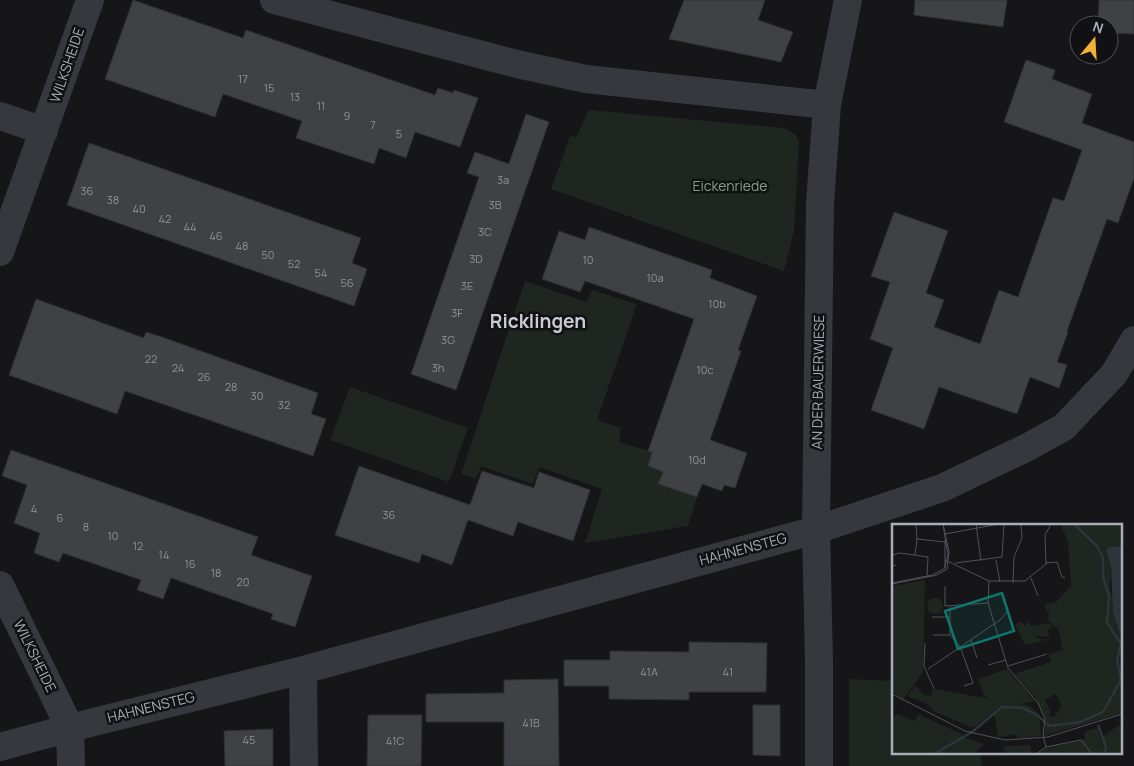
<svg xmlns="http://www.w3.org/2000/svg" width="1134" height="766" font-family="Manrope,sans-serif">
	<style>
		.green { fill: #1e261f }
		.building { fill: #404145; stroke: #303034 }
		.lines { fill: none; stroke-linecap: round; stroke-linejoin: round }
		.minor { stroke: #37383d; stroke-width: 28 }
		.labels { text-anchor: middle; stroke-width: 5; stroke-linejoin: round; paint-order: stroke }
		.number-label { font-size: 11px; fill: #8e929b }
		.street-label { font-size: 14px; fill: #a8adb8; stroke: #111113 }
		.park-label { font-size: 14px; fill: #7fa381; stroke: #111113 }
		.district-label { font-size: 19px; font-weight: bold; fill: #c9ccd4; stroke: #111113 }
		.inset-river { fill: none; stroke: #2c353c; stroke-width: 2.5 }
		.inset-road { fill: none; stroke: #505258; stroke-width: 1 }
		.view { fill: #0f766e; fill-opacity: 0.15; stroke: #0f766e; stroke-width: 2.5 }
		.inset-edge { fill: none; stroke: #a8adb8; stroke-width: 2.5 }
	</style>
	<rect width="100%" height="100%" fill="#161618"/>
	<path class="green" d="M589,110L784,128L795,134L799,142L794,231L784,271L551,189L570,136L576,137Z
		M525,281L587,302L592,290L637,304L597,420L621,428L619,442L652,452L648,466L663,472L659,484L697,497L688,526L585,543L602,489L539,467L533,484L481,466L476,479L461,474Z
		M350,387L468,428L449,482L330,440Z
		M849,679L893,681V752H980L982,766H849Z"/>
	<path class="building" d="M133,0L243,38L246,30L435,95L438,88L453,93L454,90L478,98L460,147L415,132L406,158L379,148L374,164L296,138L302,121L223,94L215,117L105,79Z
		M684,0H765L758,20L793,32L781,62L669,39Z
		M915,0H1007L1003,27L914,15Z
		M1099,0H1134V34L1109,33V25H1098Z
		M1026,60L1055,70L1052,79L1092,94L1082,123L1134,142V178L1118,223L1107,219L1067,331L1068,332L1057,362L1067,365L1059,388L1030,377L1017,414L939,387L924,429L871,410L893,348L870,339L890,282L871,276L894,212L948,231L926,293L944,300L934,327L980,344L999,290L1018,297L1053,198L1064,201L1082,150L1004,122Z
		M526,114L549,122L456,390L411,374L479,177L467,173L475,152L509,164Z
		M89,143L361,238L352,263L367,269L354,306L67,205Z
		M589,227L712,270L710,278L757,296L738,350L741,351L710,440L747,453L735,488L724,485L722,491L702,484L697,497L658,484L663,472L648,466L652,452L648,451L694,319L585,281L580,292L542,279L559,231L585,240Z
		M36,299L144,338L146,332L159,336L318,393L311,414L326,419L313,456L125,391L117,414L9,375Z
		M11,450L258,537L251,555L312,576L295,627L271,619L273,614L171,578L163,599L137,590L141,580L63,553L59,562L34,553L40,533L14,523L27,485L2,476Z
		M359,466L470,505L482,471L534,488L539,472L590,490L573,541L518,522L513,536L468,520L452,565L422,554L419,563L335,535Z
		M689,642L767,643L766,692H689V700L609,699V686H564V660H610V651L689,652Z
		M558,679L559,766H504V722H426V694L504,693V680Z
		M753,705H780V756L753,755Z
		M368,715H422L421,766H367Z
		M273,729V766H225L224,731Z"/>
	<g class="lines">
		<path class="minor" d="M274,0L517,64L586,79L827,105
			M0,116L44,131
			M0,252L90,0
			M0,585L70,728L71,766
			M303,670L304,766
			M0,747L70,728L303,670L816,530L942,488L1026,448L1064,427L1114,374L1134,340
			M819,766V662L816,530L820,203L827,105L848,0"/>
	</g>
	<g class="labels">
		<g class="number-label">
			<text x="243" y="83">17</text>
			<text x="269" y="92">15</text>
			<text x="295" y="101">13</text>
			<text x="321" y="110">11</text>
			<text x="347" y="120">9</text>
			<text x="373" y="129">7</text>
			<text x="399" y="138">5</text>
			<text x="503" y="184">3a</text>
			<text x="87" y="195">36</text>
			<text x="113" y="204">38</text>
			<text x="495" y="209">3B</text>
			<text x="139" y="213">40</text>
			<text x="165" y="223">42</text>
			<text x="190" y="231">44</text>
			<text x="485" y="236">3C</text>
			<text x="216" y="240">46</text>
			<text x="242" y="250">48</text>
			<text x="268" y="259">50</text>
			<text x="476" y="263">3D</text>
			<text x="588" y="264">10</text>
			<text x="294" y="268">52</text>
			<text x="321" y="277">54</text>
			<text x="655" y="282">10a</text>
			<text x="347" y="287">56</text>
			<text x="467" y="290">3E</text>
			<text x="717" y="308">10b</text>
			<text x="457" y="317">3F</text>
			<text x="448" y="344">3G</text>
			<text x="151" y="363">22</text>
			<text x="178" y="372">24</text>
			<text x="438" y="372">3h</text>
			<text x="705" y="374">10c</text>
			<text x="204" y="381">26</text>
			<text x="231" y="391">28</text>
			<text x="257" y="400">30</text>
			<text x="284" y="409">32</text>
			<text x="697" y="464">10d</text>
			<text x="34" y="513">4</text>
			<text x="389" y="519">36</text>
			<text x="60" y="522">6</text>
			<text x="86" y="531">8</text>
			<text x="113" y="540">10</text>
			<text x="138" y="550">12</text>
			<text x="164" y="559">14</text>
			<text x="190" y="568">16</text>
			<text x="216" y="577">18</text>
			<text x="243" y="586">20</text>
			<text x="649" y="676">41A</text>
			<text x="728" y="676">41</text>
			<text x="531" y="727">41B</text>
			<text x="249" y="744">45</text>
			<text x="395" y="745">41C</text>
		</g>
		<g class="street-label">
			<text transform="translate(67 65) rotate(-71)" y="5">WILKSHEIDE</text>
			<text transform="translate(818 382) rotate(-89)" y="5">AN DER BAUERWIESE</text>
			<text transform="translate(743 549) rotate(-15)" y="5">HAHNENSTEG</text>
			<text transform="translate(35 656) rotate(64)" y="5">WILKSHEIDE</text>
			<text transform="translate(151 707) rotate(-14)" y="5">HAHNENSTEG</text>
		</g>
		<g class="park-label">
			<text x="730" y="191">Eickenriede</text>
		</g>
		<g class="district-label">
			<text x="538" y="328">Ricklingen</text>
		</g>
	</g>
	<g transform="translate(892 524)">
		<rect width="230" height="230" fill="#161618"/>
		<path d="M168,0H230V22L217,23L214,26L219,43L218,63L230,115V189L152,212L154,195L143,173L122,150L159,138L157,130L171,126L166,105L156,96L157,90L152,81L164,78L179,62L176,17ZM163,170L170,182L162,193L157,192L159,187L153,176ZM33,56L31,148L11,176L0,167V62ZM35 82a8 8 0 1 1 16 0a8 8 0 1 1-16 0ZM136,96L139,102L156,99L161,102L155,106L158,113L144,112L134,102ZM129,97L146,115H158L133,121L123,101ZM115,145L143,177L127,180L138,182L147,190L149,212L126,214L125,210L106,213L102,188L81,204L41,187L37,181L16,172L23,161L32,171L39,172L42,165L100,175L92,172L86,155ZM5,190L23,197L26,190L72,211L70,213L92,220L82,230H0V191L3,193ZM230,199V230H212L214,223L210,213ZM205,204L212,223L211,230H146L154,224L188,217L193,214L192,208ZM138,221L140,230H114L111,222Z" fill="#1e261f" fill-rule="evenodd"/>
		<path d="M230,22V115L221,89L219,43L214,26L217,23Z" fill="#2c353c"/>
		<path class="inset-river" d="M206,201L214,223L212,230M42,230L80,208L110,183L131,184L145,191L157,202L188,198L211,188L229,156L225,136L229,120L215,99L217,72L211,53V34L205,22L182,0"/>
		<path class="inset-road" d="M24,0L25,15L53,18M84,0L89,37M53,10L107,0M53,16V44M0,31L8,29L36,33L35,53M0,31V42L4,41M23,31L25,15M53,36L97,57H133L154,40L153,11L159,0M104,36L108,58M63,39L110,33L112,0M154,39L165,38L170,53L173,54M139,54L146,72M97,57L96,79L116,144L146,179L153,195L151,211L154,223M0,59L40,51L52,45L56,31L51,0M121,59L122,33L130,14L129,0M0,60L45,51L55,45L57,28L51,0M53,62V82L96,79M58,83V111L68,122L81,159L72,162M40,93H58M41,111H58M79,116L85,134M33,119L32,142L42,165M96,141L114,136M116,142L155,130M36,145L108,96L115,88L114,81M0,170L73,207L113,216L156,213L230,190M144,230L154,223L189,216L200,230"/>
		<path class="view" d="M110,69L122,107L66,125L53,87Z"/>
		<rect width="230" height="230" class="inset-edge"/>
	</g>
	<g transform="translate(1094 40) rotate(18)"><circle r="24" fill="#111113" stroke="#4d4f55"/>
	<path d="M0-4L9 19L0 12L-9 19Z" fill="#f2b134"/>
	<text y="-8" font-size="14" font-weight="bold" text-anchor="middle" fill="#a8adb8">N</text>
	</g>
</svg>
